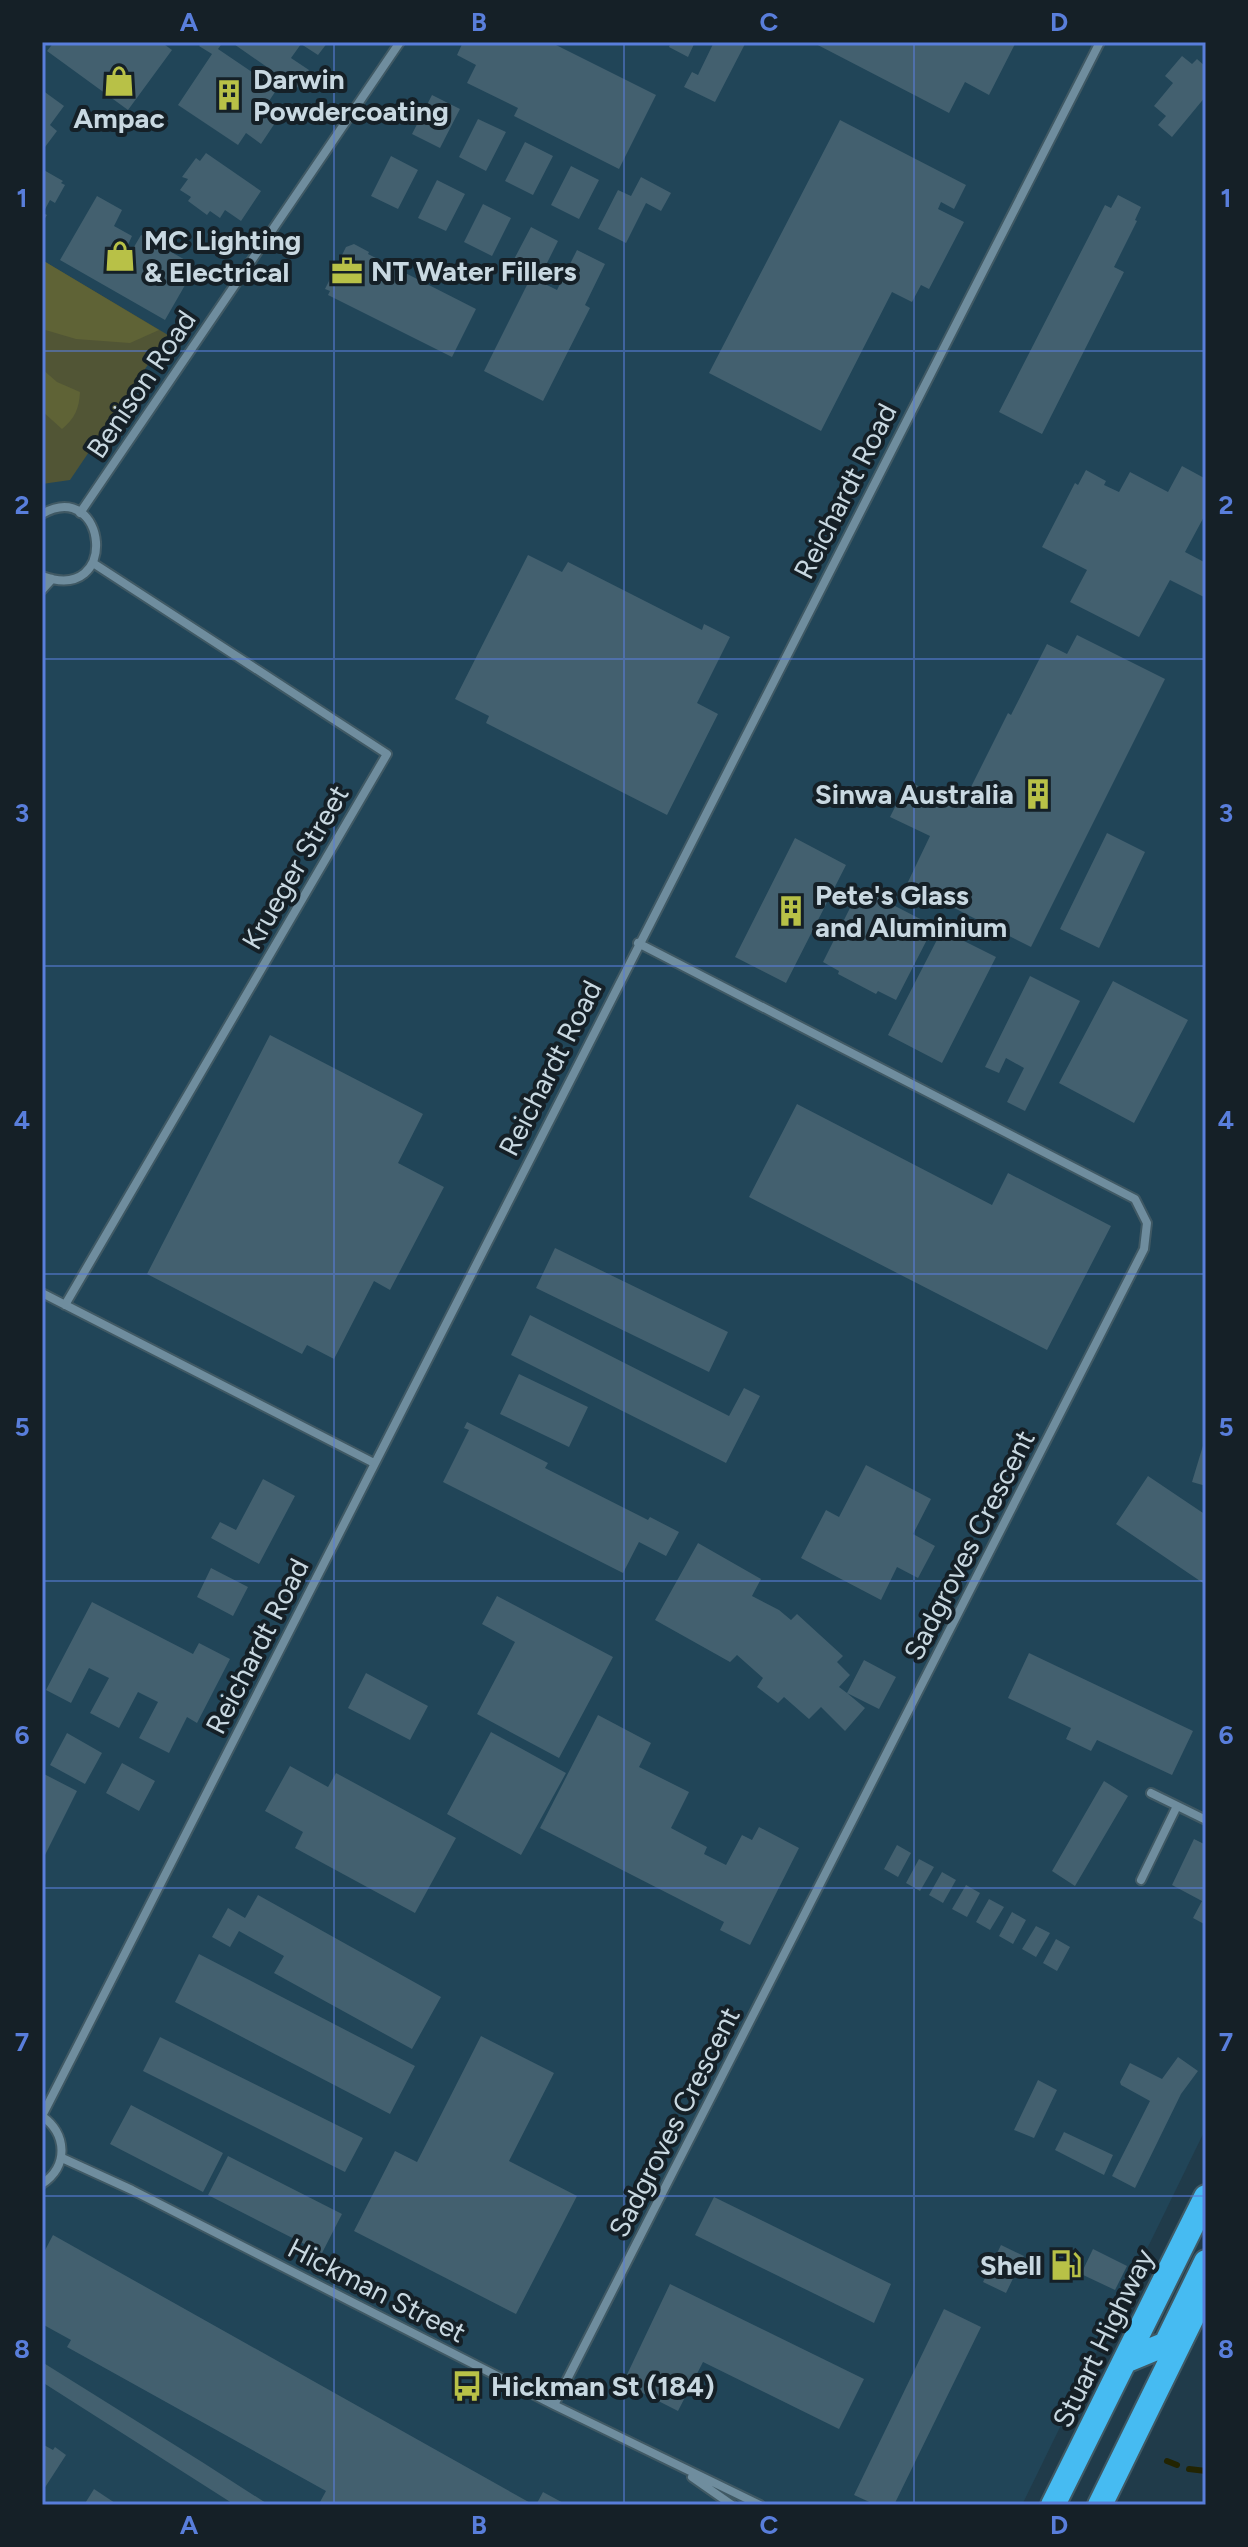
<svg xmlns="http://www.w3.org/2000/svg" width="1248" height="2547" font-family="Figtree,sans-serif">
	<style>
		.built { fill: #214558 }
		.green { fill: #515535 }
		.forest { fill: #5f6336 }
		.lines { fill: none; stroke-linecap: round; stroke-linejoin: round }
		.stream { stroke: #222402; stroke-width: 6 }
		.building { fill: #43606f }
		.street-casing { stroke: #405964; stroke-width: 12 }
		.highway-casing { stroke: #405964; stroke-width: 28 }
		.street { stroke: #6f8d9e; stroke-width: 8 }
		.highway { stroke: #46bbf2; stroke-width: 24 }
		.grid { fill: none; stroke: #597edb; stroke-width: 2; stroke-opacity: 0.55 }
		.labels { text-anchor: middle; stroke-width: 8; stroke-linejoin: round; paint-order: stroke }
		.poi-label { font-size: 28px; font-weight: bold; fill: #c8d8e1; stroke: #152027; text-anchor: start }
		.street-label { font-size: 28px; fill: #c8d8e1; stroke: #152027 }
		.neatline { fill: none; stroke: #597edb; stroke-width: 3 }
		.grid-label { font-size: 26px; text-anchor: middle; font-weight: bold; fill: #597edb }
	</style>
	<rect width="100%" height="100%" fill="#203b4a"/>
	<path class="built" d="M42,42H1206V2128L1022,2505H42Z"/>
	<path class="green" d="M42,260L168,335L70,480L42,484Z"/>
	<path class="forest" d="M42,260L159,330L130,343L76,339L42,329Z
		M42,369L57,382L80,392C79,409 75,418 62,429L42,411Z"/>
	<g class="lines">
		<path class="stream" d="M1167,2461L1177,2465
			M1189,2469L1206,2471"/>
	</g>
	<path class="building" d="M54,42H161L172,50L128,110L47,51Z
		M203,42H223L218,49L277,89L269,101L283,111L261,144L246,133L238,145L178,105L212,54L199,46Z
		M231,42H328L318,55L301,44L291,58L309,70L297,88Z
		M463,42H550L656,95L619,169L514,116L518,108L467,83L476,65L457,55Z
		M671,42H695L688,57L669,47Z
		M714,42H746L715,102L684,87L692,72L698,75Z
		M812,42H1016L989,95L965,82L949,113Z
		M1182,56L1192,64L1197,59L1206,67V96L1172,137L1158,125L1166,116L1154,106L1173,83L1165,76Z
		M42,90L64,106L50,125L57,131L42,151Z
		M432,95L460,109L440,148L412,134Z
		M478,119L506,132L486,171L459,157Z
		M840,120L966,185L954,209L941,202L938,209L964,222L929,289L921,285L912,302L892,292L821,431L709,373Z
		M525,142L553,156L533,195L505,181Z
		M206,153L261,191L241,221L225,210L220,218L210,211L207,215L188,201L191,197L180,190L188,179L182,177L196,158L200,161Z
		M391,156L418,170L398,209L371,196Z
		M571,166L599,180L579,219L551,205Z
		M42,169L63,181L61,183L65,185L55,203L50,200L43,213L47,215L42,223Z
		M641,177L671,193L661,211L646,203L626,243L598,229L618,190L631,196Z
		M437,180L465,194L446,231L418,218Z
		M1118,195L1141,207L1135,220L1137,221L1114,267L1124,272L1042,434L999,412L1105,205L1111,208Z
		M97,196L122,210L114,226L132,236L126,249L131,252L141,235L196,266L165,320L60,260Z
		M483,204L511,218L492,256L464,242Z
		M531,227L558,241L539,279L511,265Z
		M354,244L369,252L368,254L476,309L452,357L328,295L330,291L325,289L346,247Z
		M577,250L605,264L585,305L590,308L543,401L484,371L531,277L557,290Z
		M1182,466L1206,479V513L1185,552L1206,563V598L1170,580L1139,637L1070,602L1087,570L1042,547L1075,483L1078,485L1086,470L1106,481L1104,485L1119,492L1130,472L1168,492Z
		M528,555L562,572L568,562L702,630L704,624L730,637L697,703L718,714L667,815L486,723L489,716L455,699Z
		M1077,635L1165,679L1031,947L907,884L930,836L890,817L908,781L961,807L1008,713L1011,715L1047,644L1067,654Z
		M1107,833L1145,852L1099,948L1060,929Z
		M795,838L846,865L786,983L735,957Z
		M860,888L934,926L896,1000L878,991L876,994L838,974L839,971L823,962Z
		M942,930L996,957L942,1063L888,1035Z
		M1030,976L1080,1001L1025,1111L1007,1102L1024,1068L1006,1058L999,1073L985,1067Z
		M1113,981L1188,1020L1134,1123L1059,1083Z
		M270,1035L423,1114L398,1163L444,1187L390,1290L374,1281L334,1359L307,1345L302,1354L147,1274Z
		M797,1104L992,1205L1008,1173L1111,1226L1047,1350L749,1197Z
		M555,1248L728,1332L709,1372L536,1288Z
		M530,1315L729,1416L744,1388L760,1396L726,1463L511,1355Z
		M519,1374L588,1407L569,1447L500,1414Z
		M467,1422L548,1463L545,1468L648,1520L650,1517L679,1532L666,1556L639,1542L623,1573L443,1482L469,1430L464,1428Z
		M1205,1439H1206V1486L1192,1482Z
		M866,1465L931,1499L913,1534L935,1546L918,1578L897,1567L881,1600L801,1558L826,1510L839,1517Z
		M1148,1476L1206,1515V1585L1116,1524Z
		M263,1479L295,1496L259,1564L211,1538L220,1522L236,1530Z
		M698,1543L761,1579L752,1596L779,1610L791,1620L797,1614L843,1656L837,1662L850,1675L839,1687L847,1693L864,1660L896,1677L879,1709L847,1693L865,1708L845,1731L821,1707L809,1719L784,1697L778,1703L757,1687L763,1678L737,1655L730,1662L655,1620Z
		M211,1568L248,1587L233,1616L197,1597Z
		M497,1596L613,1657L559,1758L477,1714L515,1642L482,1624Z
		M92,1602L193,1654L199,1643L230,1659L197,1723L187,1717L169,1753L139,1738L158,1702L138,1692L119,1728L90,1713L109,1678L89,1668L71,1703L46,1690Z
		M1029,1653L1193,1731L1172,1775L1097,1740L1091,1751L1066,1739L1071,1728L1008,1698Z
		M366,1673L428,1706L410,1740L348,1708Z
		M598,1715L651,1743L639,1767L689,1792L671,1828L707,1847L704,1854L726,1865L742,1835L752,1840L759,1827L799,1848L750,1945L720,1930L724,1922L540,1828Z
		M491,1732L566,1773L521,1855L447,1814Z
		M67,1733L102,1753L85,1784L50,1765Z
		M122,1763L155,1781L139,1811L106,1793Z
		M290,1766L328,1787L336,1773L456,1838L415,1913L295,1848L303,1832L265,1811Z
		M42,1773L77,1791L42,1861Z
		M1104,1781L1128,1796L1075,1886L1052,1871Z
		M1194,1839L1206,1845V1925L1193,1918L1202,1901L1172,1885Z
		M897,1845L911,1853L898,1877L884,1869Z
		M919,1859L934,1867L920,1891L906,1883Z
		M942,1872L956,1880L943,1903L929,1895Z
		M966,1885L980,1893L967,1917L952,1909Z
		M258,1895L441,1997L412,2049L274,1973L284,1956L239,1931L230,1947L212,1937L228,1908L245,1918Z
		M989,1899L1004,1907L990,1930L976,1922Z
		M1012,1912L1026,1920L1013,1944L999,1936Z
		M1036,1926L1050,1933L1036,1957L1022,1949Z
		M1056,1939L1070,1947L1057,1971L1043,1963Z
		M199,1954L415,2066L390,2114L175,2002Z
		M481,2036L554,2073L509,2161L577,2196L516,2314L354,2231L395,2151L417,2162Z
		M160,2037L363,2138L345,2172L143,2071Z
		M1178,2057L1198,2071L1181,2094L1135,2188L1112,2176L1150,2101L1121,2085L1120,2082L1130,2063L1162,2079Z
		M1038,2080L1057,2090L1034,2138L1014,2130Z
		M131,2105L223,2153L203,2192L110,2144Z
		M1064,2132L1113,2155L1104,2175L1055,2150Z
		M228,2156L342,2214L322,2253L208,2195Z
		M714,2197L891,2284L874,2323L695,2235Z
		M53,2235L534,2505H326L320,2502L326,2491L67,2347L71,2340L42,2324V2256Z
		M1001,2245L1024,2256L1006,2293L983,2282Z
		M1093,2249L1127,2266L1115,2290L1081,2274Z
		M670,2284L864,2379L839,2429L703,2362L678,2411L623,2383Z
		M944,2309L981,2327L894,2505H876L854,2495Z
		M42,2362L202,2462L269,2505H235L42,2382Z
		M42,2444L53,2450L55,2447L66,2455L42,2492Z
		M94,2489L118,2505H84Z
		M543,2492L567,2505H536Z"/>
	<g class="lines">
		<defs>
			<path id="street" d="M80,513L400,42
				M42,514C107,477 121,605 42,576
				M42,590L52,579
				M42,1293L374,1463
				M65,1305L387,754L93,563
				M1151,1793L1206,1820
				M1141,1880L1177,1806
				M42,2116L1100,42
				M42,2116C67,2134 69,2166 42,2184
				M62,2158L132,2190L554,2405L760,2505
				M554,2405L1144,1249L1147,1223L1135,1199L638,943
				M692,2477L732,2505"/>
			<path id="highway" d="M1125,2361L1166,2344L1206,2262
				M1053,2505L1206,2197
				M1100,2505L1206,2289"/>
		</defs>
		<use href="#street" class="street-casing"/>
		<use href="#highway" class="highway-casing"/>
		<use href="#street" class="street"/>
		<use href="#highway" class="highway"/>
	</g>
	<path class="grid" d="M334,42V2505M624,42V2505M914,42V2505M42,351H1206M42,659H1206M42,966H1206M42,1274H1206M42,1581H1206M42,1888H1206M42,2196H1206"/>
	<defs>
		<symbol id="shop-bare" viewBox="-9 -9 18 18"><path d="M-5-2.5h2.3a2.7 3.5 0 0 1 5.4 0H5L5.5 6h-11ZM-1.5-2.5h3a1.5 2.3 0 0 0-3 0Z" fill="#b8c147" stroke="#152027" stroke-width="2.5" paint-order="stroke"/></symbol>
		<symbol id="building-bare" viewBox="-9 -9 18 18"><path d="M-4-6H4V6H1V3H-1V6H-4ZM-2.5-4.3h1.7v1.8h-1.7ZM.8-4.3h1.7v1.8H.8ZM-2.5-1h1.7V.8h-1.7ZM.8-1h1.7V.8H.8Z" fill="#b8c147" stroke="#152027" stroke-width="2.5" paint-order="stroke"/></symbol>
		<symbol id="office-bare" viewBox="-9 -9 18 18"><path d="M-6-3h4V-5.5h4V-3h4V5H-6ZM-1-4.5V-3h2v-1.5ZM-6 0V1H6V0Z" fill="#b8c147" stroke="#152027" stroke-width="2.5" paint-order="stroke"/></symbol>
		<symbol id="fuel-bare" viewBox="-9 -9 18 18"><path d="M-5.5-6h7V0h2V4h1.3V-2.5L3-4.5l.8-.8L6-3V5H2.5V1h-1V6h-7ZM-4.2-4.7v3.2H.2V-4.7Z" fill="#b8c147" stroke="#152027" stroke-width="2.5" paint-order="stroke"/></symbol>
		<symbol id="bus-bare" viewBox="-9 -9 18 18"><path d="M-5-6H5V4H4V6H2V4H-2V6H-4V4H-5ZM-3.5-4V0h7V-4ZM-3.5 1.2v1.5H-2V1.2ZM2 1.2v1.5H3.5V1.2Z" fill="#b8c147" stroke="#152027" stroke-width="2.5" paint-order="stroke"/></symbol>
	</defs>
	<g fill-rule="evenodd">
		<use href="#shop-bare" x="97" y="59" width="44" height="44"/>
		<use href="#building-bare" x="207" y="73" width="44" height="44"/>
		<use href="#shop-bare" x="98" y="234" width="44" height="44"/>
		<use href="#office-bare" x="325" y="249" width="44" height="44"/>
		<use href="#building-bare" x="1016" y="772" width="44" height="44"/>
		<use href="#building-bare" x="769" y="889" width="44" height="44"/>
		<use href="#fuel-bare" x="1044" y="2243" width="44" height="44"/>
		<use href="#bus-bare" x="445" y="2364" width="44" height="44"/>
	</g>
	<g class="labels">
		<g class="poi-label">
			<text x="253" y="89">Darwin<tspan x="253" dy="32">Powdercoating</tspan></text>
			<text x="119" y="128" text-anchor="middle">Ampac</text>
			<text x="144" y="250">MC Lighting<tspan x="144" dy="32">&amp; Electrical</tspan></text>
			<text x="371" y="281">NT Water Fillers</text>
			<text x="1014" y="804" text-anchor="end">Sinwa Australia</text>
			<text x="815" y="905">Pete's Glass<tspan x="815" dy="32">and Aluminium</tspan></text>
			<text x="1042" y="2275" text-anchor="end">Shell</text>
			<text x="491" y="2396">Hickman St (184)</text>
		</g>
		<g class="street-label">
			<text transform="translate(141 384) rotate(-56)" y="10">Benison Road</text>
			<text transform="translate(845 491) rotate(-63)" y="10">Reichardt Road</text>
			<text transform="translate(295 867) rotate(-60)" y="10">Krueger Street</text>
			<text transform="translate(550 1068) rotate(-63)" y="10">Reichardt Road</text>
			<text transform="translate(969 1545) rotate(-63)" y="10">Sadgroves Crescent</text>
			<text transform="translate(257 1646) rotate(-63)" y="10">Reichardt Road</text>
			<text transform="translate(674 2122) rotate(-63)" y="10">Sadgroves Crescent</text>
			<text transform="translate(377 2290) rotate(27)" y="10">Hickman Street</text>
			<text transform="translate(1103 2338) rotate(-64)" y="10">Stuart Highway</text>
		</g>
	</g>
	<rect width="1248" height="2547" fill="none" stroke="#152027" stroke-width="88"/>
	<rect x="44" y="44" width="1160" height="2459" class="neatline"/>
	<g class="grid-label">
		<text x="189" y="31">A</text>
		<text x="479" y="31">B</text>
		<text x="769" y="31">C</text>
		<text x="1059" y="31">D</text>
		<text x="22" y="207">1</text>
		<text x="1226" y="207">1</text>
		<text x="22" y="514">2</text>
		<text x="1226" y="514">2</text>
		<text x="22" y="822">3</text>
		<text x="1226" y="822">3</text>
		<text x="22" y="1129">4</text>
		<text x="1226" y="1129">4</text>
		<text x="22" y="1436">5</text>
		<text x="1226" y="1436">5</text>
		<text x="22" y="1744">6</text>
		<text x="1226" y="1744">6</text>
		<text x="22" y="2051">7</text>
		<text x="1226" y="2051">7</text>
		<text x="22" y="2358">8</text>
		<text x="1226" y="2358">8</text>
		<text x="189" y="2534">A</text>
		<text x="479" y="2534">B</text>
		<text x="769" y="2534">C</text>
		<text x="1059" y="2534">D</text>
	</g>
</svg>
